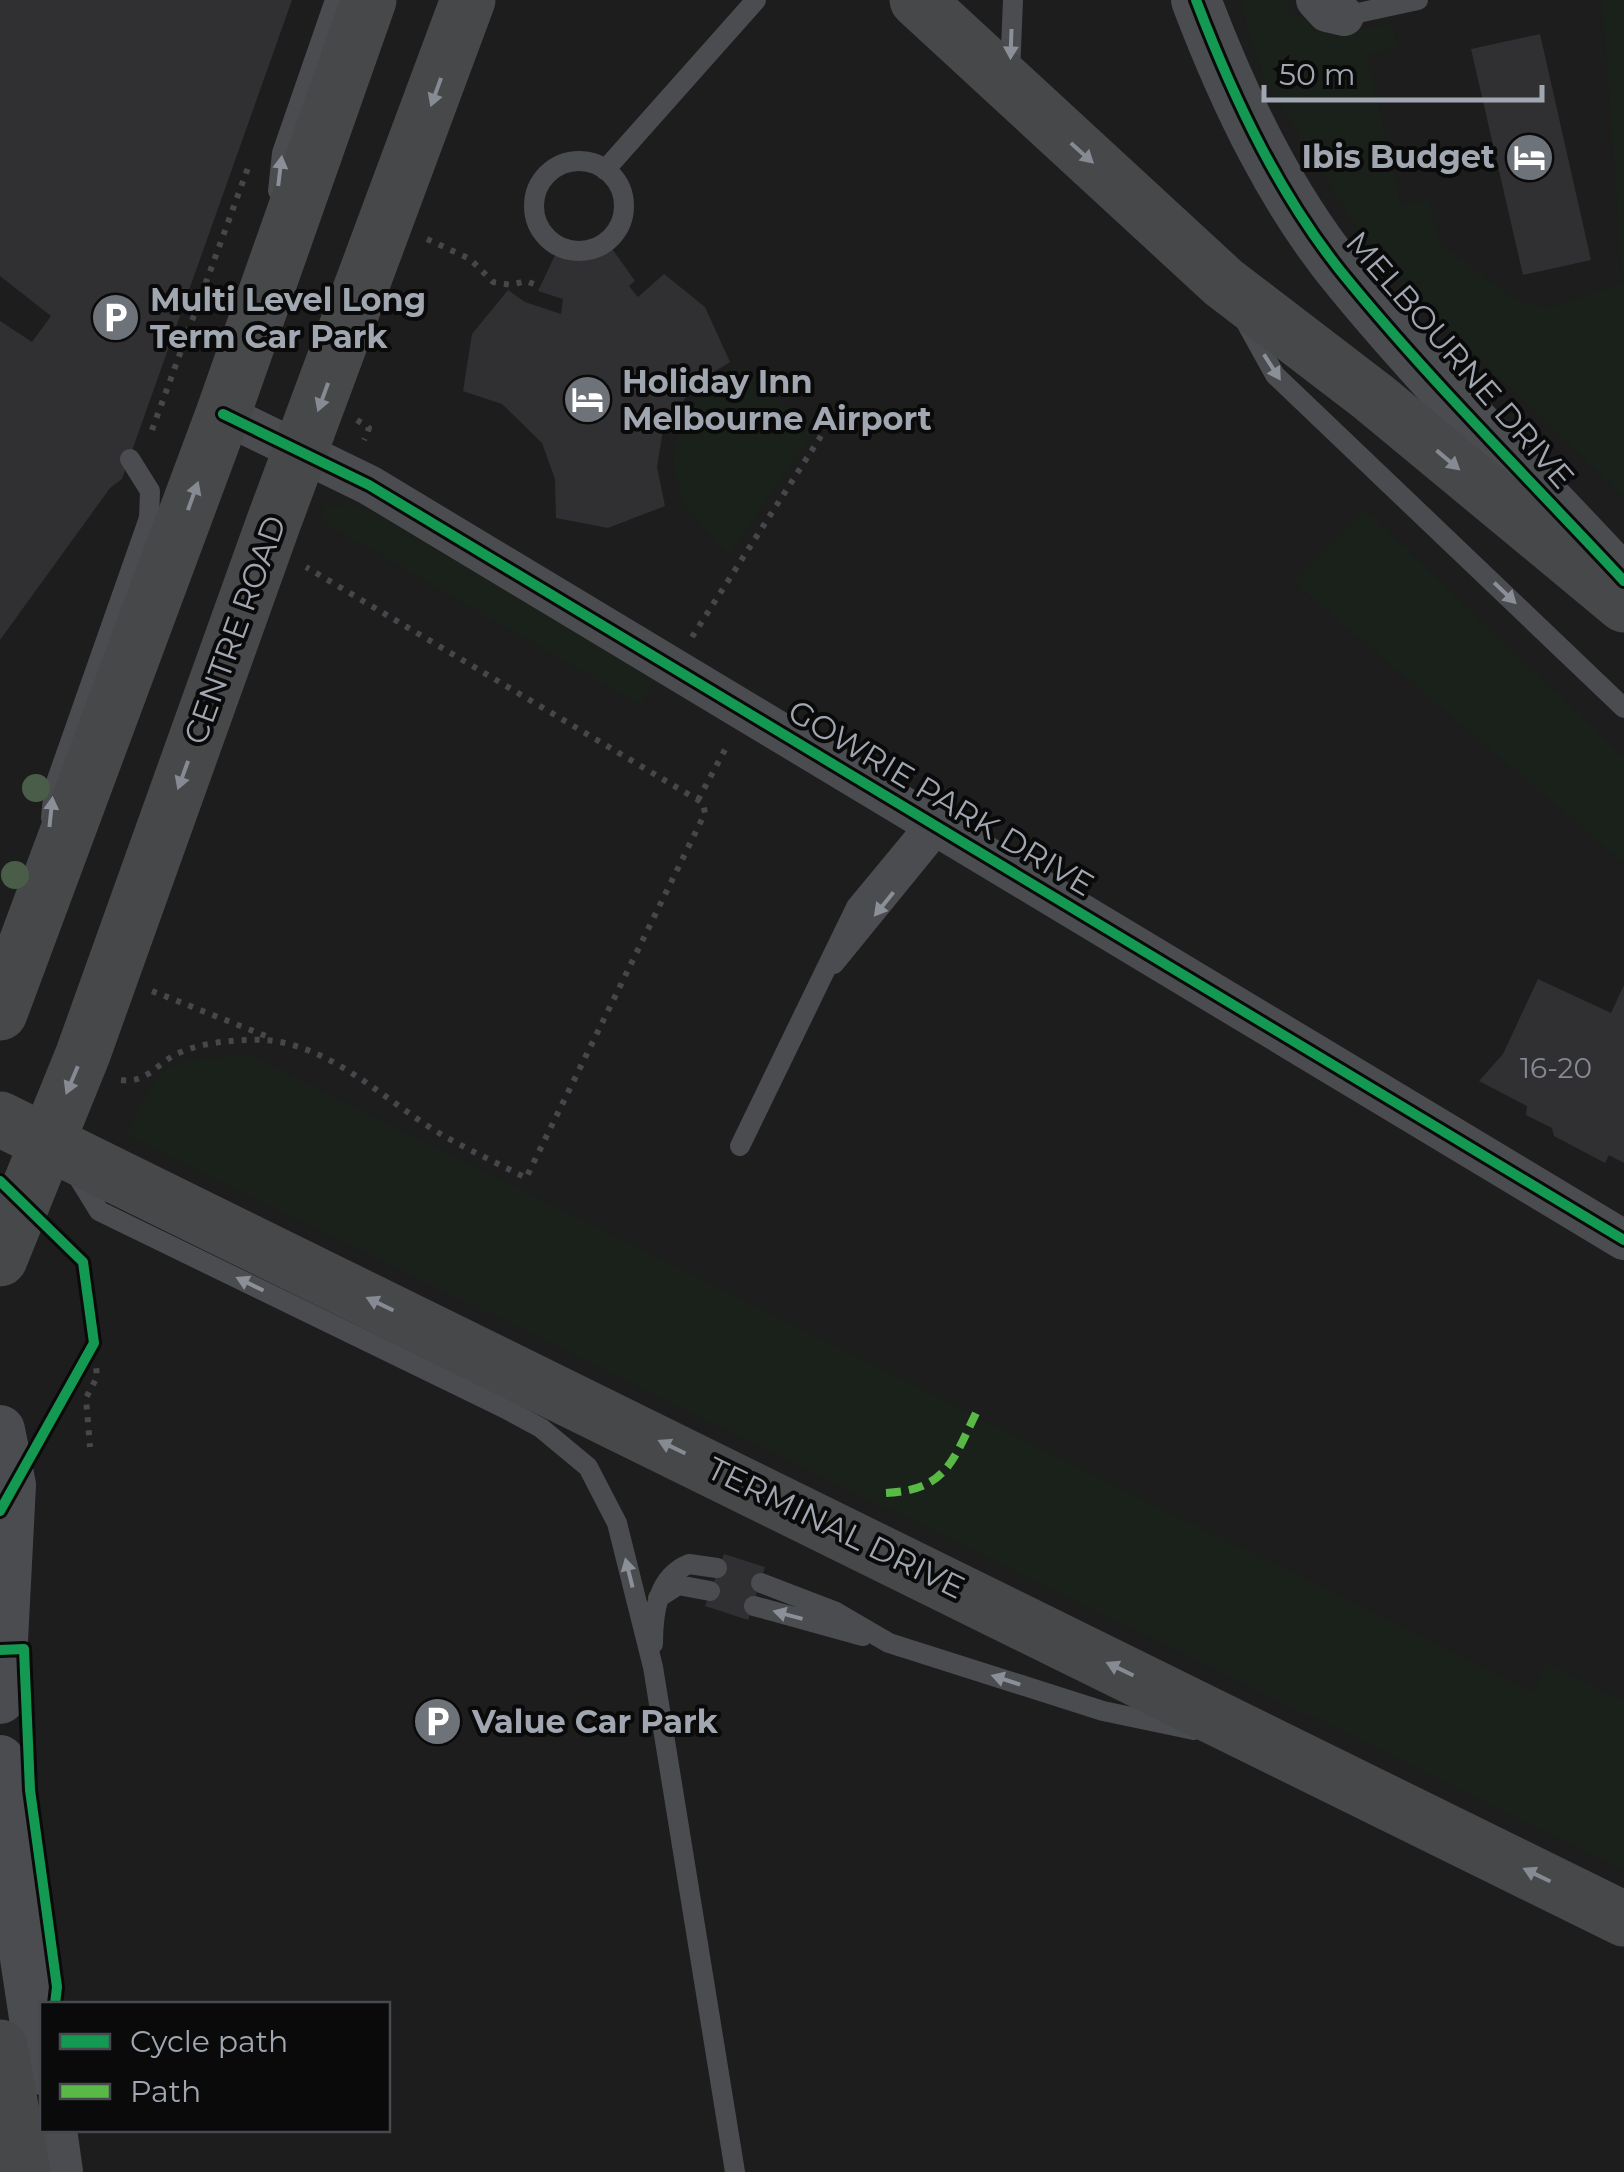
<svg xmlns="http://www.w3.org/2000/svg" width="1624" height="2172" font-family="Montserrat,sans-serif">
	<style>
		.built { fill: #1d1d1e; fill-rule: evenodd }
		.green { fill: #1a201a }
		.building { fill: #303033 }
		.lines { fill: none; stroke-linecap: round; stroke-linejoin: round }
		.path { stroke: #46474a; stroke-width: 6; stroke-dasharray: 5 8; stroke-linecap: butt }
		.service { stroke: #4a4c4f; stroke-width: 20 }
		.minor { stroke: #4a4c4f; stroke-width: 40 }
		.tertiary { stroke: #4a4c4f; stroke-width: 50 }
		.primary { stroke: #46484a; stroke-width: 55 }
		.quiet { stroke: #58b947; stroke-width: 8; stroke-dasharray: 15 8; stroke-linecap: butt }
		.cycleway-casing { stroke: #0a0a0b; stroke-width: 16 }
		.cycleway { stroke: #139951; stroke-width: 10 }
		.tree { fill: #495d49 }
		.oneway { fill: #8b9098 }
		.oneway2 { fill: #868a92 }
		.labels { text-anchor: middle; stroke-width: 8; stroke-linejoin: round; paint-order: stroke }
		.number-label { font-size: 28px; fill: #858992 }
		.poi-label { font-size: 32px; font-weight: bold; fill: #a1a7b1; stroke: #0a0a0b; text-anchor: start }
		.street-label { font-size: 32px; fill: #a1a7b1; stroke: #0a0a0b }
	</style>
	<rect width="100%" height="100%" fill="#101010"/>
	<path class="built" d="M0,0H1624V2172H0ZM42,2004H388V2130H42Z"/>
	<path class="green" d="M1239,0H1287L1290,12L1338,34L1392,23L1398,48L1367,55L1401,205L1430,200L1439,243L1515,299L1546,309L1623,283L1602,0H1624V496L1381,267L1264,80Z
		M736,362L815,431L729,555L682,504L673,458L679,421Z
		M350,504L378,515L655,679L640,705L323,522L324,507Z
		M1364,509L1624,757V863L1293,582Z
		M250,1055L1532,1692L1547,1663L1624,1701V1870L127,1136C159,1057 167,1061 250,1055Z"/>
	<path class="building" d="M0,0H292L122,479L110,488L0,640V321L32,342L51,316L0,276Z
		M1540,34L1591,260L1523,275L1471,49Z
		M608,243L635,281L629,286L638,297L664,274L705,307L730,362L696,383L663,430L657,467L665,506L608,528L556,518L555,479L542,443L502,404L463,391L472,334L508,290L525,302L561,314L563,299L538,291L558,249L587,253Z
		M1538,979L1611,1013L1624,985V1163L1609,1155L1605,1163L1554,1136L1552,1128L1526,1115L1527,1106L1479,1081L1503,1054Z
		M724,1554L765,1567L748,1620L705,1606Z"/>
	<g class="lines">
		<path class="path" d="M427,239L470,259L493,282L511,285L526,281L541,287
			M357,420L369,428L364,440
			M152,430L249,165
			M692,637L821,436
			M698,800L728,744
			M152,991L271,1038
			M121,1080C148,1084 158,1061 181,1052C202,1043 226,1041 248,1040C324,1035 383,1101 444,1136C471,1151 499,1164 526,1178L705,813L703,803L306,567
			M87,1360L96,1366L97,1377L86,1398L90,1447"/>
		<path class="service" d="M1344,16L1418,0
			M1010,73L1013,0
			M534 206a45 45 0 1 1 90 0a45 45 0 1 1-90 0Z
			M605,170L756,0
			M278,191L282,153L335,0
			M1244,319L1275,375L1624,708
			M51,818L54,788L149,518L150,491L130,459
			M834,964L944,829
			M740,1146L856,907L928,820
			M75,1172L99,1211L504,1408L541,1428L588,1467L617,1523L653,1667L735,2172
			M761,1583L834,1611L889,1643L1103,1711L1194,1730
			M658,1598L678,1585L710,1591
			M754,1606L863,1636
			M653,1644C653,1613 657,1577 689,1564L717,1568"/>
		<path class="minor" d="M1316,0L1327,12L1344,16
			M223,414L369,485L1624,1240"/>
		<path class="tertiary" d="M1196,0C1234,100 1282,202 1352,285C1437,388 1533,483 1624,581
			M0,1430L11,1485L0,1699
			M0,1760L9,1853L42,2070
			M52,2130L58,2172"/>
		<path class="primary" d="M917,0L1224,283L1373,397L1624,605
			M0,1013L223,414L369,0
			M0,1119L1624,1919
			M0,1259L83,1054L273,524L468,0
			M0,2047L23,2172"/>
		<path class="quiet" d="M886,1493C947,1490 953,1460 977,1411"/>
		<defs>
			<path id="cycleway" d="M1196,0C1234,100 1282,202 1352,285C1437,388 1533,483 1624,581
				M223,414L369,485L1624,1240
				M0,1181L83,1262L94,1343L0,1511
				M0,1650L24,1649L30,1790L57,1987L55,2004"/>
		</defs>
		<use href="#cycleway" class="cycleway-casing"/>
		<use href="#cycleway" class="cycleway"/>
	</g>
	<g class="tree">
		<circle cx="36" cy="788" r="14"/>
		<circle cx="15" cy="875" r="14"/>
	</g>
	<defs><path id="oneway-solid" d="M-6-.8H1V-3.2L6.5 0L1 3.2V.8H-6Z" transform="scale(2.5)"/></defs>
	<g class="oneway">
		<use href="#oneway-solid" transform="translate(1011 44) rotate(92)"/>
		<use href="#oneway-solid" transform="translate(280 171) rotate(-83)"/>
		<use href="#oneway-solid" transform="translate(1272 367) rotate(57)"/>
		<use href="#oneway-solid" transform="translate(1505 593) rotate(44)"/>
		<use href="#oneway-solid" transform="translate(51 812) rotate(-84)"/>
		<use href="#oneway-solid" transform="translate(884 904) rotate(129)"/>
		<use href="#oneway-solid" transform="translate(250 1284) rotate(-154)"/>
		<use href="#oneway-solid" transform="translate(629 1573) rotate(-104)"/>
		<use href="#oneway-solid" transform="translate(788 1615) rotate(-165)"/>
		<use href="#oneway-solid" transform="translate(1006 1680) rotate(-162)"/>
	</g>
	<g class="oneway2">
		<use href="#oneway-solid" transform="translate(436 92) rotate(110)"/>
		<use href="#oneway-solid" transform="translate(1082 153) rotate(42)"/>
		<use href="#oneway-solid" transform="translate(323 397) rotate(110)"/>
		<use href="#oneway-solid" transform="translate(1448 460) rotate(40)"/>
		<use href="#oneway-solid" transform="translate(193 496) rotate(-70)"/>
		<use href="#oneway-solid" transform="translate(183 775) rotate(110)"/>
		<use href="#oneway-solid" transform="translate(72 1080) rotate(113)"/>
		<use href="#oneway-solid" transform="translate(380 1304) rotate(-154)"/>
		<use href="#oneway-solid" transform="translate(672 1447) rotate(-154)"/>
		<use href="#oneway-solid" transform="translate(1120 1669) rotate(-154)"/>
		<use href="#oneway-solid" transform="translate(1537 1875) rotate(-154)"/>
	</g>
	<defs>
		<symbol id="hotel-disc" viewBox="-11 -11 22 22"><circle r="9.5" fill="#6e7279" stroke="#0a0a0b"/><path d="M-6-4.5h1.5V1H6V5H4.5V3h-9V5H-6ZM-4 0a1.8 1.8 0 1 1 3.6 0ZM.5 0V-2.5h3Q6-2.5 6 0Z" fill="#fff"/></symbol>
		<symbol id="parking-disc" viewBox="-11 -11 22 22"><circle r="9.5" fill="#6e7279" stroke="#0a0a0b"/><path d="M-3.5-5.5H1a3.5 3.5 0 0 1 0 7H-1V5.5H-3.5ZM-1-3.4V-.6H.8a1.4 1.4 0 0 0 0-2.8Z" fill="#fff"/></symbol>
	</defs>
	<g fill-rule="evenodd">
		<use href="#hotel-disc" x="1502" y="130" width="55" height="55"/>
		<use href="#parking-disc" x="88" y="290" width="55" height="55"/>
		<use href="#hotel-disc" x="560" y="372" width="55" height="55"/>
		<use href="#parking-disc" x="410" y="1694" width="55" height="55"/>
	</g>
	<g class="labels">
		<g class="number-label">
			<text x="1556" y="1078">16-20</text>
		</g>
		<g class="poi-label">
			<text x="1495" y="168" text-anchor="end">Ibis Budget</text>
			<text x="150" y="311">Multi Level Long<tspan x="150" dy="37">Term Car Park</tspan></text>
			<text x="622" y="393">Holiday Inn<tspan x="622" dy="37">Melbourne Airport</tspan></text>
			<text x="472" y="1733">Value Car Park</text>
		</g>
		<g class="street-label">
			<text transform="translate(1460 360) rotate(49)" y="11">MELBOURNE DRIVE</text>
			<text transform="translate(235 630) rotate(-70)" y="11">CENTRE ROAD</text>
			<text transform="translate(941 798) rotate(31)" y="11">GOWRIE PARK DRIVE</text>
			<text transform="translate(836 1528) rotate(26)" y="11">TERMINAL DRIVE</text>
		</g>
	</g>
	<rect x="40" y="2002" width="350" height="130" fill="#0a0a0b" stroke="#46494d" stroke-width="2.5"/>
	<rect x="60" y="2034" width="50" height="15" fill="#139951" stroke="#46494d" stroke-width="2.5"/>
	<text x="130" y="2052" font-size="30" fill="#a1a7b1">Cycle path</text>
	<rect x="60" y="2084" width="50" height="15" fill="#58b947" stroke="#46494d" stroke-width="2.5"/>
	<text x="130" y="2102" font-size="30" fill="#a1a7b1">Path</text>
	<path d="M1264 85v15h278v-15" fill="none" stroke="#a1a7b1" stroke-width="5"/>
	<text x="1279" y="85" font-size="30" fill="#a1a7b1" stroke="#0a0a0b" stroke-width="8" paint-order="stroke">50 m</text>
</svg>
